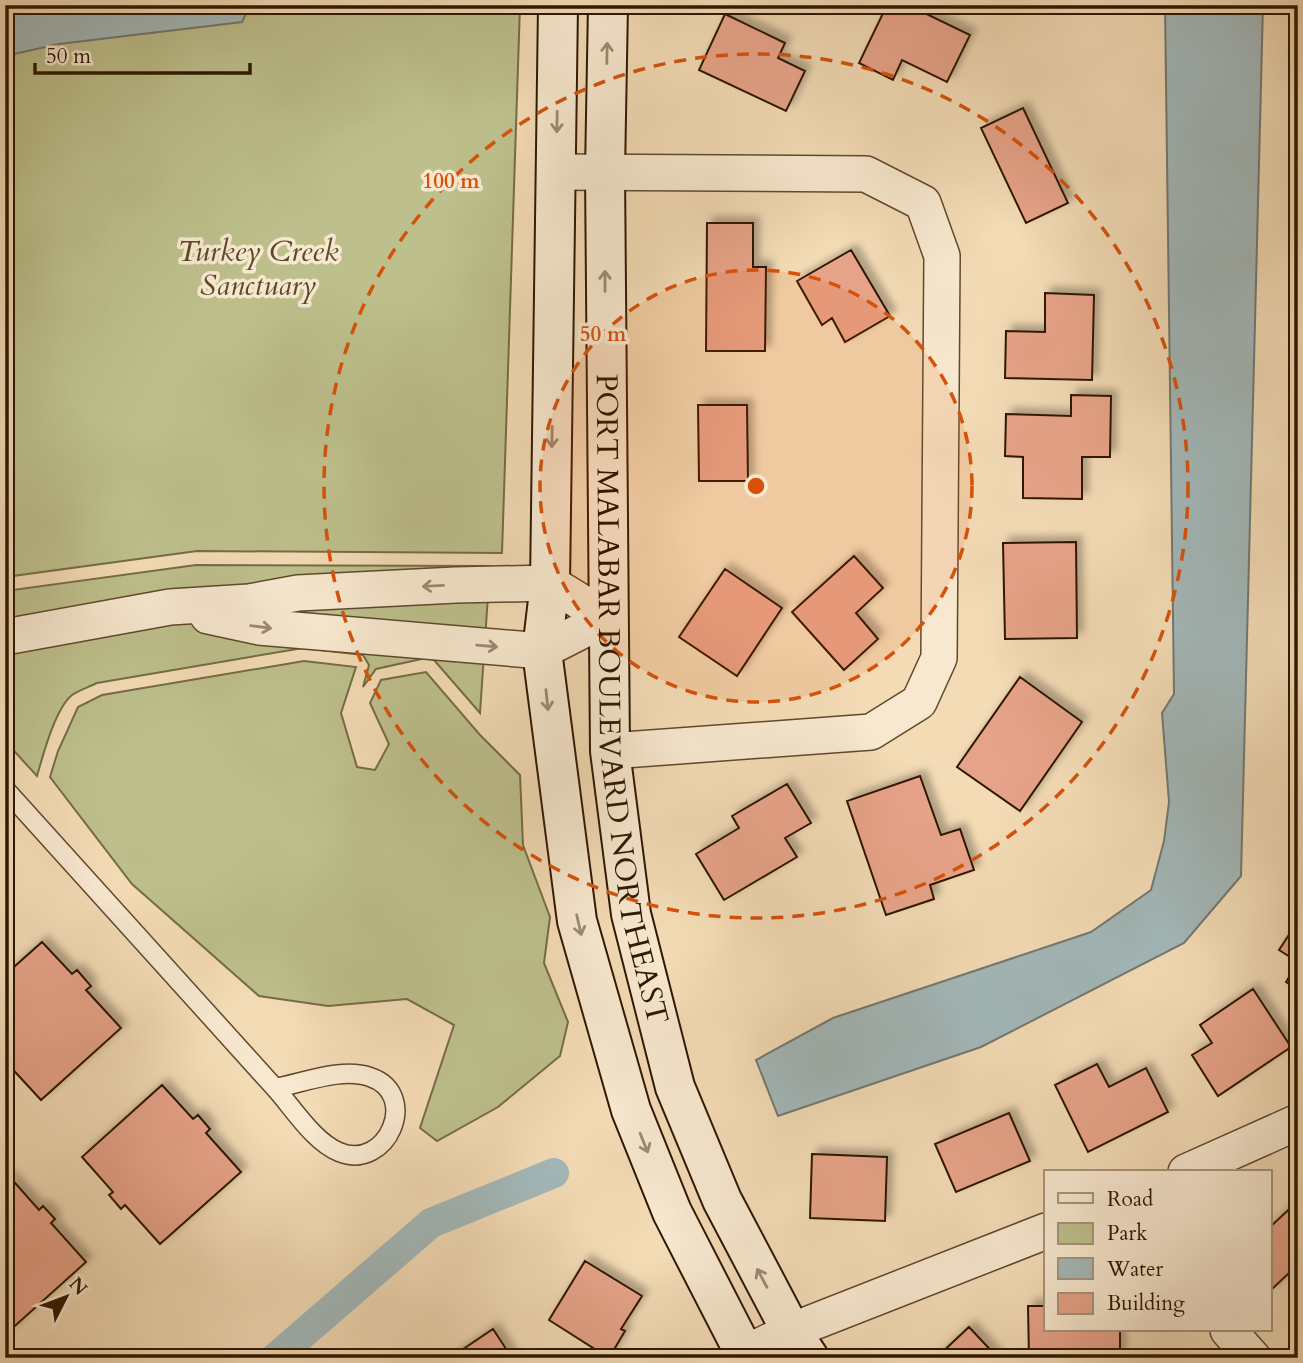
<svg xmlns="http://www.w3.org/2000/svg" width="1303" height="1363" font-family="Cardo,serif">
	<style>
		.green { fill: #bdc08c; stroke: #766c46; stroke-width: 2 }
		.water { fill: #a2b8ba; stroke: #747870; stroke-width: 2 }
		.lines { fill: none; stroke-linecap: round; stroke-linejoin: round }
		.canal { stroke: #a2b8ba; stroke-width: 30 }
		.building { fill: #e7a389; stroke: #2f1700; stroke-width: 2; filter: url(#shadow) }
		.lane-casing { stroke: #60482d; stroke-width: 21 }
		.street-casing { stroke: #60482d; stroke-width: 38 }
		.secondary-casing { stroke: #2f1700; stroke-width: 42 }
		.lane { stroke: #f7e8cf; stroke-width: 18 }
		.street { stroke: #f7e8cf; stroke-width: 35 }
		.secondary { stroke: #f7e8cf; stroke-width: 38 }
		.oneway { stroke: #9d8a72 }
		.ring { fill: none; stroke: #d6520b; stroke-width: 3.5; stroke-dasharray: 12 9 }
		.labels { text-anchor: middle; stroke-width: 7; stroke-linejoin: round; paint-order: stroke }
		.park-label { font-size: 30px; font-style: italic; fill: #5a4a2a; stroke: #f7e8cf }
		.street-label { font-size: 30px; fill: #2f1700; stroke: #f7e8cf }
		.centre { fill: #d6520b; stroke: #f7e8cf; stroke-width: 3.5 }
		.ring-label { font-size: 21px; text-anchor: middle; font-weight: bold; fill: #d6520b; stroke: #f7e8cf; stroke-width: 7; stroke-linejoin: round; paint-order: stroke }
	</style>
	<defs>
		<filter id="shadow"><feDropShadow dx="6" dy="-6" stdDeviation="3.5" flood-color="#0004"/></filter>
	</defs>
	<rect width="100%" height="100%" fill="#f3dbb5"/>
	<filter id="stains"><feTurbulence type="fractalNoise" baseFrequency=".00286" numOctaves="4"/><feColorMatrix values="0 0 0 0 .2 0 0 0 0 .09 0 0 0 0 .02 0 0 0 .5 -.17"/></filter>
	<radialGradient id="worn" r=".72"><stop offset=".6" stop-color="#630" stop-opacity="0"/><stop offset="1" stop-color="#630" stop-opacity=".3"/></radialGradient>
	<path class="green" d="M5,5H520L502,553L197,551L5,577Z
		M196,565L490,566L480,713L434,660L426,658L376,669L363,687L369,665L363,655L303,648L97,683C89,687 79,690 72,695C55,709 43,755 37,776L5,741V591Z
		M304,661L356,667L341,713L357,767L375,770L389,744L370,703L381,680L426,672L480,735L520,775L523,845L550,917L544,963L568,1022L560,1056L498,1107L437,1141L420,1128L454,1025L407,999L328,1006L259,996L132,884L50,777L58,751L78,707L102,695Z"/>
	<path class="water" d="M5,5H250L242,22L59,44L5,56Z
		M1165,5H1263L1241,876L1184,943L981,1047L778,1116L756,1060L833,1018L1091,932L1151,890L1164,841L1169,802L1162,713L1174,694Z"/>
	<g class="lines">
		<path class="canal" d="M275,1358L431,1223L554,1173"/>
	</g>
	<path class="building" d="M887,5H908L970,35L947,82L902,60L893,80L859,63Z
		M725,14L785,43L778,58L805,71L786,111L699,70Z
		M1023,108L1068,203L1026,223L981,128Z
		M707,223H753V267H766L765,351H706Z
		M851,250L890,316L845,342L832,318L822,325L797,281Z
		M1045,293L1094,295L1092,380L1005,378L1006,331L1045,332Z
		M1071,395L1111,396L1110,457H1082V499L1023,498V457L1005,456L1006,414L1071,416Z
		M698,405H747L748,481H699Z
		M1076,542L1077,638L1005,639L1003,543Z
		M854,556L883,588L856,613L878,639L844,670L792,612Z
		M725,569L782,608L737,676L679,637Z
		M1020,677L1082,722L1020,811L957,767Z
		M920,776L941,835L960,829L974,870L930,885L934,899L886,915L847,801Z
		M787,784L811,823L785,838L797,857L724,900L696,854L739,828L732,816Z
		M1298,921V962L1279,950Z
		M42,942L72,974L77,970L91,986L86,990L121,1028L41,1100L5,1061V975Z
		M1298,963V990L1286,982Z
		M1253,989L1291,1047L1218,1096L1192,1055L1212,1043L1200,1025Z
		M1097,1064L1109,1087L1146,1068L1168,1112L1088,1152L1055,1085Z
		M162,1085L193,1119L198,1115L210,1129L206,1133L241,1172L160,1244L125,1205L121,1209L109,1195L113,1192L82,1157Z
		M1009,1113L1030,1161L956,1192L935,1144Z
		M812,1154L887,1157L885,1221L810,1218Z
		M8,1175L39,1210L43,1206L55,1219L51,1223L86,1262L7,1333Z
		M1298,1201V1281L1290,1272L1270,1291V1227Z
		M585,1261L642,1296L621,1329L625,1331L609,1358L549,1320Z
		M1028,1306H1046V1330H1120V1358H1029Z
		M969,1327L998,1358H936Z
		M493,1329L512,1358H450Z"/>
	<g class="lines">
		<defs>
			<path id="lane" d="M5,789L275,1088C293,1108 314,1142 339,1152C387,1172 421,1094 370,1077C342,1067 303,1083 275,1088"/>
			<path id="street" d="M557,172L866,174L923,203L942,256L939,658L919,702L871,732L610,751
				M208,616L259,627L542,651L607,618
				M5,637L170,607L249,602L298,593L456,585L550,583L607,618
				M1186,1172L1298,1122
				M1228,1330L1253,1358
				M735,1358L791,1331L1046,1231"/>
			<g id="secondary">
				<path d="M558,5L550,583L542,651L577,921L631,1110L672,1212L747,1358"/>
				<path id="s1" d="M608,5L605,172L610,751L631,914L675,1087L722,1200L791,1331L809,1358"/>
			</g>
		</defs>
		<use href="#lane" class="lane-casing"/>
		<use href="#street" class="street-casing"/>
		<use href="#secondary" class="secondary-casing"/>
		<use href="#lane" class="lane"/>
		<use href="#street" class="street"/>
		<use href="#secondary" class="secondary"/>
	</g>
	<defs><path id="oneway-shaft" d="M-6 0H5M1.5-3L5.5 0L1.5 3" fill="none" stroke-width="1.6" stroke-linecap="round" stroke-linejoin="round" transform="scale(1.75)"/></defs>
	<g class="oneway">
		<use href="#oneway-shaft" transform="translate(607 53) rotate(-89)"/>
		<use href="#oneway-shaft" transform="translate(557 122) rotate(91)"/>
		<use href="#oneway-shaft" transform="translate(605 281) rotate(-90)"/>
		<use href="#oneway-shaft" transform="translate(552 437) rotate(91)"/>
		<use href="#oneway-shaft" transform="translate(433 586) rotate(177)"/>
		<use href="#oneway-shaft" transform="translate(261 627) rotate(8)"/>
		<use href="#oneway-shaft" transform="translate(487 646) rotate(5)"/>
		<use href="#oneway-shaft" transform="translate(547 700) rotate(84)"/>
		<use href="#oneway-shaft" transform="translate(579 925) rotate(77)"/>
		<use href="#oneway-shaft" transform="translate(644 1143) rotate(68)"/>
		<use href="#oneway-shaft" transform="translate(762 1278) rotate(-118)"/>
	</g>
	<circle cx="756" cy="486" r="216" fill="#d6520b" fill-opacity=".12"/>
	<g class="ring">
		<circle cx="756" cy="486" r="216"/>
		<circle cx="756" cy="486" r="432"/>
	</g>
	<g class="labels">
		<g class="park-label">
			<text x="258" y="261">Turkey Creek<tspan x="258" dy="34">Sanctuary</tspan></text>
		</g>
		<g class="street-label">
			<text dy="10" stroke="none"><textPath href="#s1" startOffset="696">PORT MALABAR BOULEVARD NORTHEAST</textPath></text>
		</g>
	</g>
	<circle cx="756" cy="486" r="10" class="centre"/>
	<g class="ring-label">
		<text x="451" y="188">100 m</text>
		<text x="603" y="341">50 m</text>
	</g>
	<rect width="1303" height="1363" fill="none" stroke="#f3dbb5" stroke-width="28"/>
	<rect x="7" y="7" width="1289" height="1349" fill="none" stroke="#2f1700" stroke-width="3.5"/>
	<rect x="14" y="14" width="1275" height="1335" fill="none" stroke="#2f1700" stroke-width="2"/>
	<rect x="1044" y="1170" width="228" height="161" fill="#f7e8cf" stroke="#a7947c" stroke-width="2"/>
	<rect x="1058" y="1193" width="35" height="10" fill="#f7e8cf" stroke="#a7947c" stroke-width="2"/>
	<text x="1107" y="1206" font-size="21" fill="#2f1700">Road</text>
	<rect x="1058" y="1223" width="35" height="21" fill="#bdc08c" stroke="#a7947c" stroke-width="2"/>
	<text x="1107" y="1240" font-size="21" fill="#2f1700">Park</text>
	<rect x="1058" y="1258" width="35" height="21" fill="#a2b8ba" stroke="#a7947c" stroke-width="2"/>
	<text x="1107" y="1276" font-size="21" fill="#2f1700">Water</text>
	<rect x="1058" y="1293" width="35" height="21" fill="#e7a389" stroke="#a7947c" stroke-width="2"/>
	<text x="1107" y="1310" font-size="21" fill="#2f1700">Building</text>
	<g transform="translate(66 1297) rotate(48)" stroke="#f7e8cf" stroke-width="5" paint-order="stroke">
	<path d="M0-5L12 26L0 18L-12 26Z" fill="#2f1700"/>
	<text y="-10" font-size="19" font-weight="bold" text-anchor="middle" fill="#2f1700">N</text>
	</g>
	<path d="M35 63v10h215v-10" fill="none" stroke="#2f1700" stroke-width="3.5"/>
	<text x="46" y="63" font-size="21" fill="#2f1700" stroke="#f7e8cf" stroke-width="5" paint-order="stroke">50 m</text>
	<rect width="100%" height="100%" filter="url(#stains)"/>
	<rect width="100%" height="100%" fill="url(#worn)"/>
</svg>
